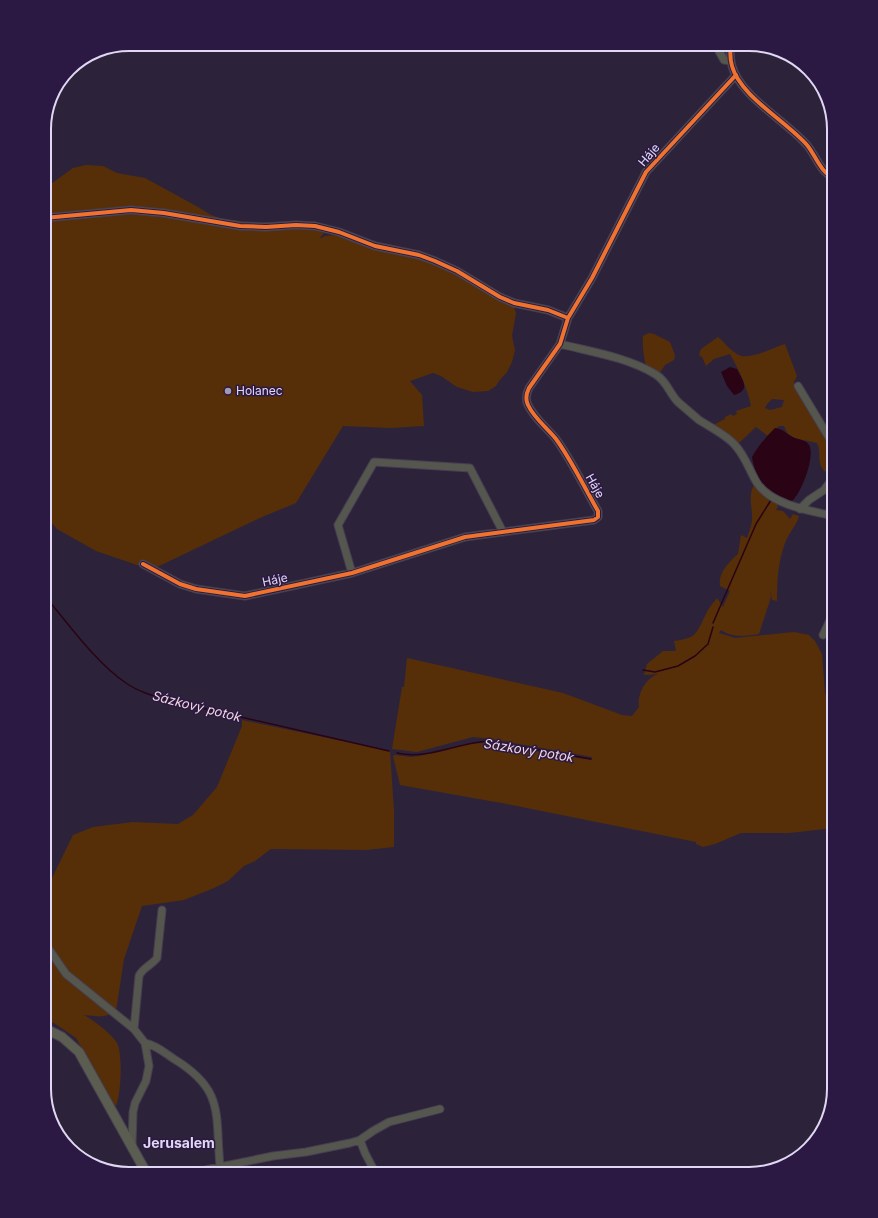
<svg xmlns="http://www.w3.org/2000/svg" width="878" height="1218" font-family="Inter,sans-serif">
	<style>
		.green { fill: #562f08; fill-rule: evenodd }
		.water { fill: #2a0314 }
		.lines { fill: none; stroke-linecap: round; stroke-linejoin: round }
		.stream { stroke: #2a0314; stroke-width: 1.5 }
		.street-casing { stroke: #463e52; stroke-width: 9 }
		.secondary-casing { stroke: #463e52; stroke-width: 11 }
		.street { stroke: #55564d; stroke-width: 7 }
		.secondary { stroke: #5a5d4f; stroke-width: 9 }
		.cycleway-casing { stroke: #2b1944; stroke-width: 6 }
		.cycleway { stroke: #ef722f; stroke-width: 4 }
		.poi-dot { fill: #a198b2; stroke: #2b1944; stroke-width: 1.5 }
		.labels { text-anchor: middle; stroke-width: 3; stroke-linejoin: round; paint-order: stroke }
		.street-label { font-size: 12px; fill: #e0d7f2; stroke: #2b1944 }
		.poi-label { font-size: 12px; fill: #e0d7f2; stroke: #2b1944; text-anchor: start }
		.water-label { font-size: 13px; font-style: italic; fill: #f1d6dc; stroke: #2b1944 }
		.quarter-label { font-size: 14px; font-weight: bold; fill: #e0d7f2; stroke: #2b1944 }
		.rim { fill: none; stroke: #e0d7f2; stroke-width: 2 }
	</style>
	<rect width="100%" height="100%" fill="#2c233a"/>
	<path class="green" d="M86,165L103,166L117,173L145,178L198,207L211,215L223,219L258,223L293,221L324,233L319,239C335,229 353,242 368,247C389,252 411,254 431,262C460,274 486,293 514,307L516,313L512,336L515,350L512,362L507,372L499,381L496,386L488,391L473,392L457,387L441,376L433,373L410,381L422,395L424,426L390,428L343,426L296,503L262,517L155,568L137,565L96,551L57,529L44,514V467L46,466L50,443L44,438V331L46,323H44V189L73,168Z
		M649,333L654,334L670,342L675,355L674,360L665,365L659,374L646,367C644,356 642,347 643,336Z
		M718,337C725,343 730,350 737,354C747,362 774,347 785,344L797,376L794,382V386L808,405L834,449V470L830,472L824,471C816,462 822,452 817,443L794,438L787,433L784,426H779L768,436L756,427L738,444L711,426L725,419V417L731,414L733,416L737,414L736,411L751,406C747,387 739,370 730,354L714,359L706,366L702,357L699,355L701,349ZM772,399L784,400L782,407L770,410L765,408L767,404Z
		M755,484L777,503L778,507L776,510L783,511L790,519L793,514L799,516C798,523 788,534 785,543C778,562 777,581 777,601L772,600L770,588L771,597L759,634C746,636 732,638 721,630L719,633L735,638L794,632L809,635L815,641L822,654L825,693L830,709L834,717V765L832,787L834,828L789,833H741L715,844L703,847L696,844V842L507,804L400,785L393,756L395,755L411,757L420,756L465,744L485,743L591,760L592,757L492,739L473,737L417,752L392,749L402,687H404L407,658L563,693L622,715L632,716L639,707C637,694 646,677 659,674L644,675L647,664L663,651H676L674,641C697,638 696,634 706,614C708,609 713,603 717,598L723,607L730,591L720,586C718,573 728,563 738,554L741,535L747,538C749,532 752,525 752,519C753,509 747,493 755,484Z
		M242,720L390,751L394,811V847L366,850L271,849L255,861L244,866L228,881L214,888L184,900L142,906L124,959L116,1011C103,1019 98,1016 84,1015C93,1020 112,1034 117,1043C123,1054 121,1095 116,1106L114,1104L76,1038L54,1023L44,1020V884L51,880L73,835L93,827L133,822L178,824L193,815L217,787L242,726Z
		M109,1163L124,1167L123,1174L107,1169Z"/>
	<path class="water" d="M730,367L737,369C743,381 751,390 734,395L727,386L721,372Z
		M775,428C784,429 787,435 795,438C800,440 808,440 810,447C814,460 801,494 791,502C785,500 777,499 773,495C761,486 754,471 752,457C759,445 766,437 775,428Z"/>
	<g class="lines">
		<path class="stream" d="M44,595C68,623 96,663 126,683C140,693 158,697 175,702L389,751
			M713,623L756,524L771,500
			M643,670L655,672L678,666L695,656L708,644L713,627
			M397,753C428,760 457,743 488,741L591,759"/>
		<defs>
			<path id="street" d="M715,44L724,60L731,61
				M731,44C730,51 730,59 732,66C740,96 786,121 807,145C816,156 820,172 834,178
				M44,218L131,210L164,213L240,226L266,227L296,225L315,226L339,232L375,246L419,255L435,261L457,271L500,297L514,303L548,310L568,318
				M560,344C592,352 626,357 655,374C667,381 669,393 678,402C685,408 692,414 699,420C710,427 726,435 734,444C745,455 749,470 757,483C771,505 811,511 834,516
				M798,386L834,446
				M800,509L809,500L824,490L834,477
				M143,564L180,584L196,589L245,596L352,573L465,537L594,520L598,517V511C584,487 572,461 556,439C547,428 534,418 528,405C525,399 526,394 529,388L560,344L568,318L592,278L646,172L736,75
				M352,573L338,525L374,462L470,468L503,532
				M823,635L834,612
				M44,942L66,974L134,1029
				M145,1043C156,1045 165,1053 174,1059C225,1090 215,1114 220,1166
				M360,1140L365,1153L376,1174
				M132,1146L133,1112L135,1103L146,1081L149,1066L145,1043L134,1029L139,976C142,968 152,965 157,958L162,910
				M147,1172H182L205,1170L273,1156L306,1152L350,1143L360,1140L373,1131L389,1122L440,1109"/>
			<path id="secondary" d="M44,1028L62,1037L79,1052L147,1174"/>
		</defs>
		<use href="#street" class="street-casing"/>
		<use href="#secondary" class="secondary-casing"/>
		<use href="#street" class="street"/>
		<use href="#secondary" class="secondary"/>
		<defs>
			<path id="cycleway" d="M731,44C730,51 730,59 732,66C740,96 786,121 807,145C816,156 820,172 834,178
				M44,218L131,210L164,213L240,226L266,227L296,225L315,226L339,232L375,246L419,255L435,261L457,271L500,297L514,303L548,310L568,318
				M143,564L180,584L196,589L245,596L352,573L465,537L594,520L598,517V511C584,487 572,461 556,439C547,428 534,418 528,405C525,399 526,394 529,388L560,344L568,318L592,278L646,172L736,75"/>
		</defs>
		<use href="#cycleway" class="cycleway-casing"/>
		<use href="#cycleway" class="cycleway"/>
	</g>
	<circle class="poi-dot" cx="228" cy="391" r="4"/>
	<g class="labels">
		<g class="street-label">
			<text transform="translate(649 155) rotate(-49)" y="4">Háje</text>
			<text transform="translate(595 486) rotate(61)" y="4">Háje</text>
			<text transform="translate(275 580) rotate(-12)" y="4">Háje</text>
		</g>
		<g class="poi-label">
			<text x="236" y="395">Holanec</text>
		</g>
		<g class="water-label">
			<text transform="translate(197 706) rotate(14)" y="5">Sázkový potok</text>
			<text transform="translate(529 750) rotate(9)" y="5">Sázkový potok</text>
		</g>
		<g class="quarter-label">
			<text x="179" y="1148">Jerusalem</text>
		</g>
	</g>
	<path d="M0 0H878V1218H0ZM129 51H749A78 78 0 0 1 827 129V1089A78 78 0 0 1 749 1167H129A78 78 0 0 1 51 1089V129A78 78 0 0 1 129 51Z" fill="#2b1944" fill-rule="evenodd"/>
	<path class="rim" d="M129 51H749A78 78 0 0 1 827 129V1089A78 78 0 0 1 749 1167H129A78 78 0 0 1 51 1089V129A78 78 0 0 1 129 51Z"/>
</svg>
